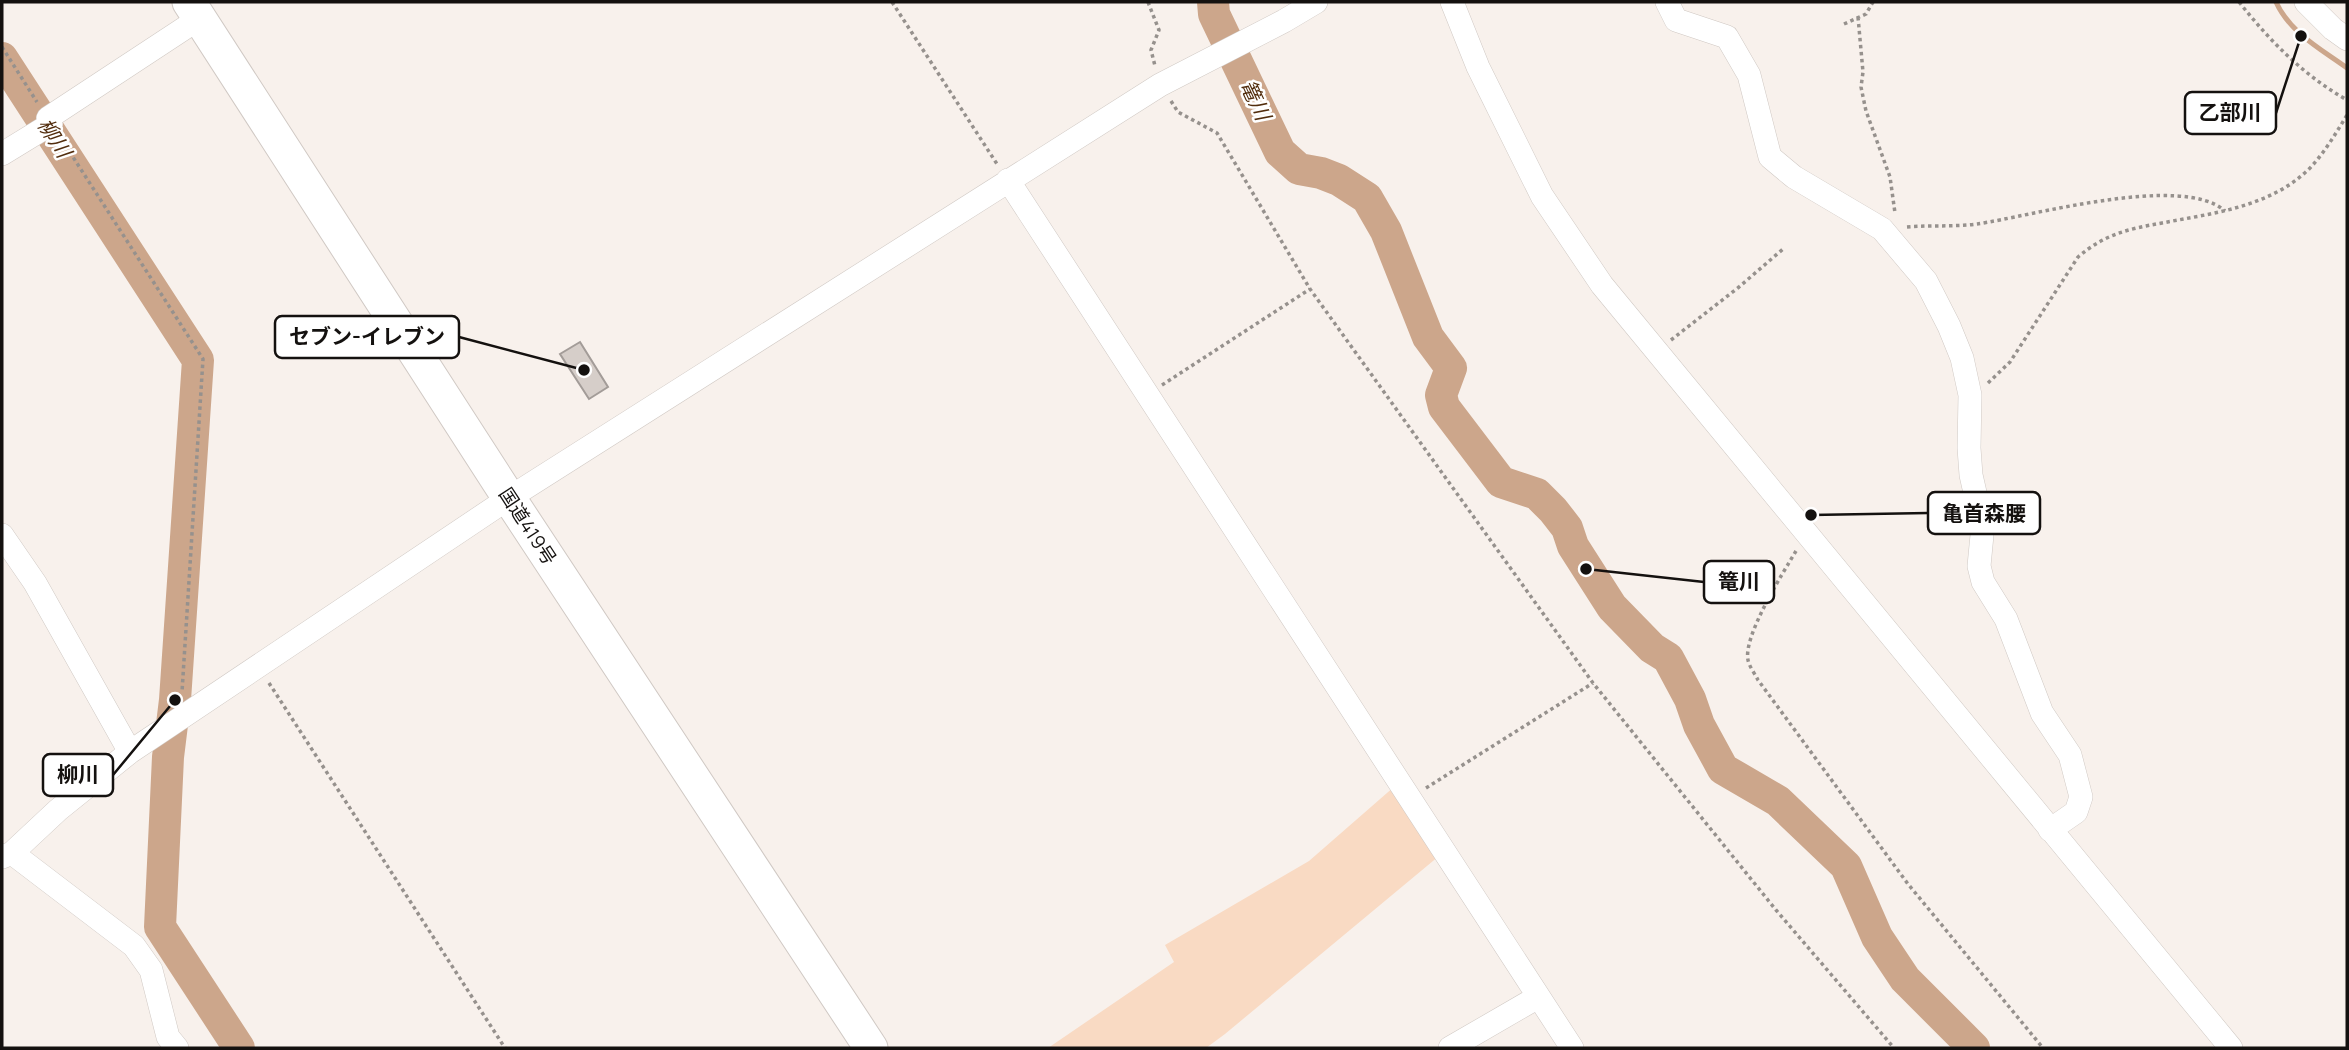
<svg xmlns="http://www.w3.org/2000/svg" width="2349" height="1050" font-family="Manrope,'Noto Sans JP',sans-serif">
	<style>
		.green { fill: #f9dac3 }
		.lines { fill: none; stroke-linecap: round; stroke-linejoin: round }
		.stream { stroke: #cca68b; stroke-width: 5 }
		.river { stroke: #cca68b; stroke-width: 32 }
		.building { fill: #d6cec9; stroke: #a39c98; stroke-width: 2 }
		.minor-casing { stroke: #d0c9c4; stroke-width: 24 }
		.highway-casing { stroke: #d0c9c4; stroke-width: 35 }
		.path { stroke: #96918d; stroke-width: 3.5; stroke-dasharray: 3.5 3.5; stroke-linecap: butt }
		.minor { stroke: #fff; stroke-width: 23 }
		.highway { stroke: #fff; stroke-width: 33 }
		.labels { text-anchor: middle; stroke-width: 5; stroke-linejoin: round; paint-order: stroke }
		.street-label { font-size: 19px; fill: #14110f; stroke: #fff }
		.water-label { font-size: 21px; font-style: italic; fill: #522d0d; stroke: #fff }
		.leader { fill: none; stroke: #14110f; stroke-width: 2.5 }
		.callout-dot { fill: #14110f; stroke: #fff; stroke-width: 2.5 }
		.callout { fill: #fff; stroke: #14110f; stroke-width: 2.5 }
		.callout-label { font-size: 21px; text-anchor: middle; font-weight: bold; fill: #14110f }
	</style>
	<rect width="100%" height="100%" fill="#f8f1ec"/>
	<path class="green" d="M1395,786L1439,856L1225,1034L1206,1048H1048L1174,962L1165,945L1309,861Z"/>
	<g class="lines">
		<path class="stream" d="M2276,2C2290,33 2321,49 2347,68"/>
		<path class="river" d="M1213,2L1214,14L1280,152L1299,169L1321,173L1339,180L1367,198L1386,231L1428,337L1451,368L1441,395L1444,407L1501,482L1537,494L1553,510L1567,528L1573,546L1612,607L1652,648L1668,658L1690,699L1699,725L1723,769L1778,801L1846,866L1877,937L1905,979L1974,1048
			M2,58L198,360L175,700L168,757L160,927L239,1048"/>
	</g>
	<path class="building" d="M580,342L608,387L589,399L560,354Z"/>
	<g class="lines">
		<defs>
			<path id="minor" d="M1452,2L1478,67L1542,196L1602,285L2231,1048
				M1667,2L1676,20L1727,37L1749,75L1770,157L1794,177L1882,229L1926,281L1949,326L1962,358L1970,395L1969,448L1971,475L1981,519L1982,535L1979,566L1983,582L2006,619L2042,713L2070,755L2081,797L2076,812L2050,830
				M2306,2L2333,29L2347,39
				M2,154L51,124L48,118L200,18
				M1008,180L1572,1048
				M2,535L35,583L130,752
				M12,853L134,946L151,970L168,1037L177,1048
				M2,857L12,853L58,810L130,752L509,498L1160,85L1284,21L1316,2
				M1450,1048L1538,997"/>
			<path id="highway" d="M189,2L509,498L871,1048"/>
		</defs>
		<use href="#minor" class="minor-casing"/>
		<use href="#highway" class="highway-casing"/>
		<path class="path" d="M892,2L997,164
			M1148,2L1159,30L1151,50L1155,66
			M2239,2C2270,41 2303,75 2347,100
			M1858,17L1863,72L1861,87L1866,111L1890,177L1895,213
			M1844,24L1866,14L1873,2
			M2,47L37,102
			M1171,101L1178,112L1217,133L1310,289L1593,683L1776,910L1894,1048
			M62,140L203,359L182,692
			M1907,227C1931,225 1954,227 1977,224C2032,216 2182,173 2225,211
			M1671,340L1739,287L1783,249
			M1988,383L2010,362L2078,257C2105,234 2128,229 2162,223C2214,213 2271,207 2310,168C2325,152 2336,133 2347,115
			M1162,385L1310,289
			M1796,551C1783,573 1743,636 1748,660C1749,666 1755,674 1758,680L1908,884L2043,1048
			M269,683L505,1048
			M1426,788L1593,683"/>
		<use href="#minor" class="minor"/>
		<use href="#highway" class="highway"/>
	</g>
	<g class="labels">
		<g class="street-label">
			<text transform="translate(528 526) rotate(57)" y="7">国道419号</text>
		</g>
		<g class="water-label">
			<text transform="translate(1255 100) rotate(65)" y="7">篭川</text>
			<text transform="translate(54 138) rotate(57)" y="7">柳川</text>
		</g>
	</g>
	<path class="leader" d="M2301 36L2276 113M584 370L459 337M1811 515L1928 513M1586 569L1704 582M175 700L113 775"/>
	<g class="callout-dot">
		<circle cx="2301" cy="36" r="7"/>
		<circle cx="584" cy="370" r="7"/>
		<circle cx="1811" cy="515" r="7"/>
		<circle cx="1586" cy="569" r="7"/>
		<circle cx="175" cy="700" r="7"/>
	</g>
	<g class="callout">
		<rect x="2185" y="92" width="91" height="42" rx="7"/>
		<rect x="275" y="316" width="184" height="42" rx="7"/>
		<rect x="1928" y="492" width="112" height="42" rx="7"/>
		<rect x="1704" y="561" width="70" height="42" rx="7"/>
		<rect x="43" y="754" width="70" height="42" rx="7"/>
	</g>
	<g class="callout-label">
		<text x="2230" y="120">乙部川</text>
		<text x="367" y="344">セブン-イレブン</text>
		<text x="1984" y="521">亀首森腰</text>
		<text x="1739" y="589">篭川</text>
		<text x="78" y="782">柳川</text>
	</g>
	<rect width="2349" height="1050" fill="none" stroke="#14110f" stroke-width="7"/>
</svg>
